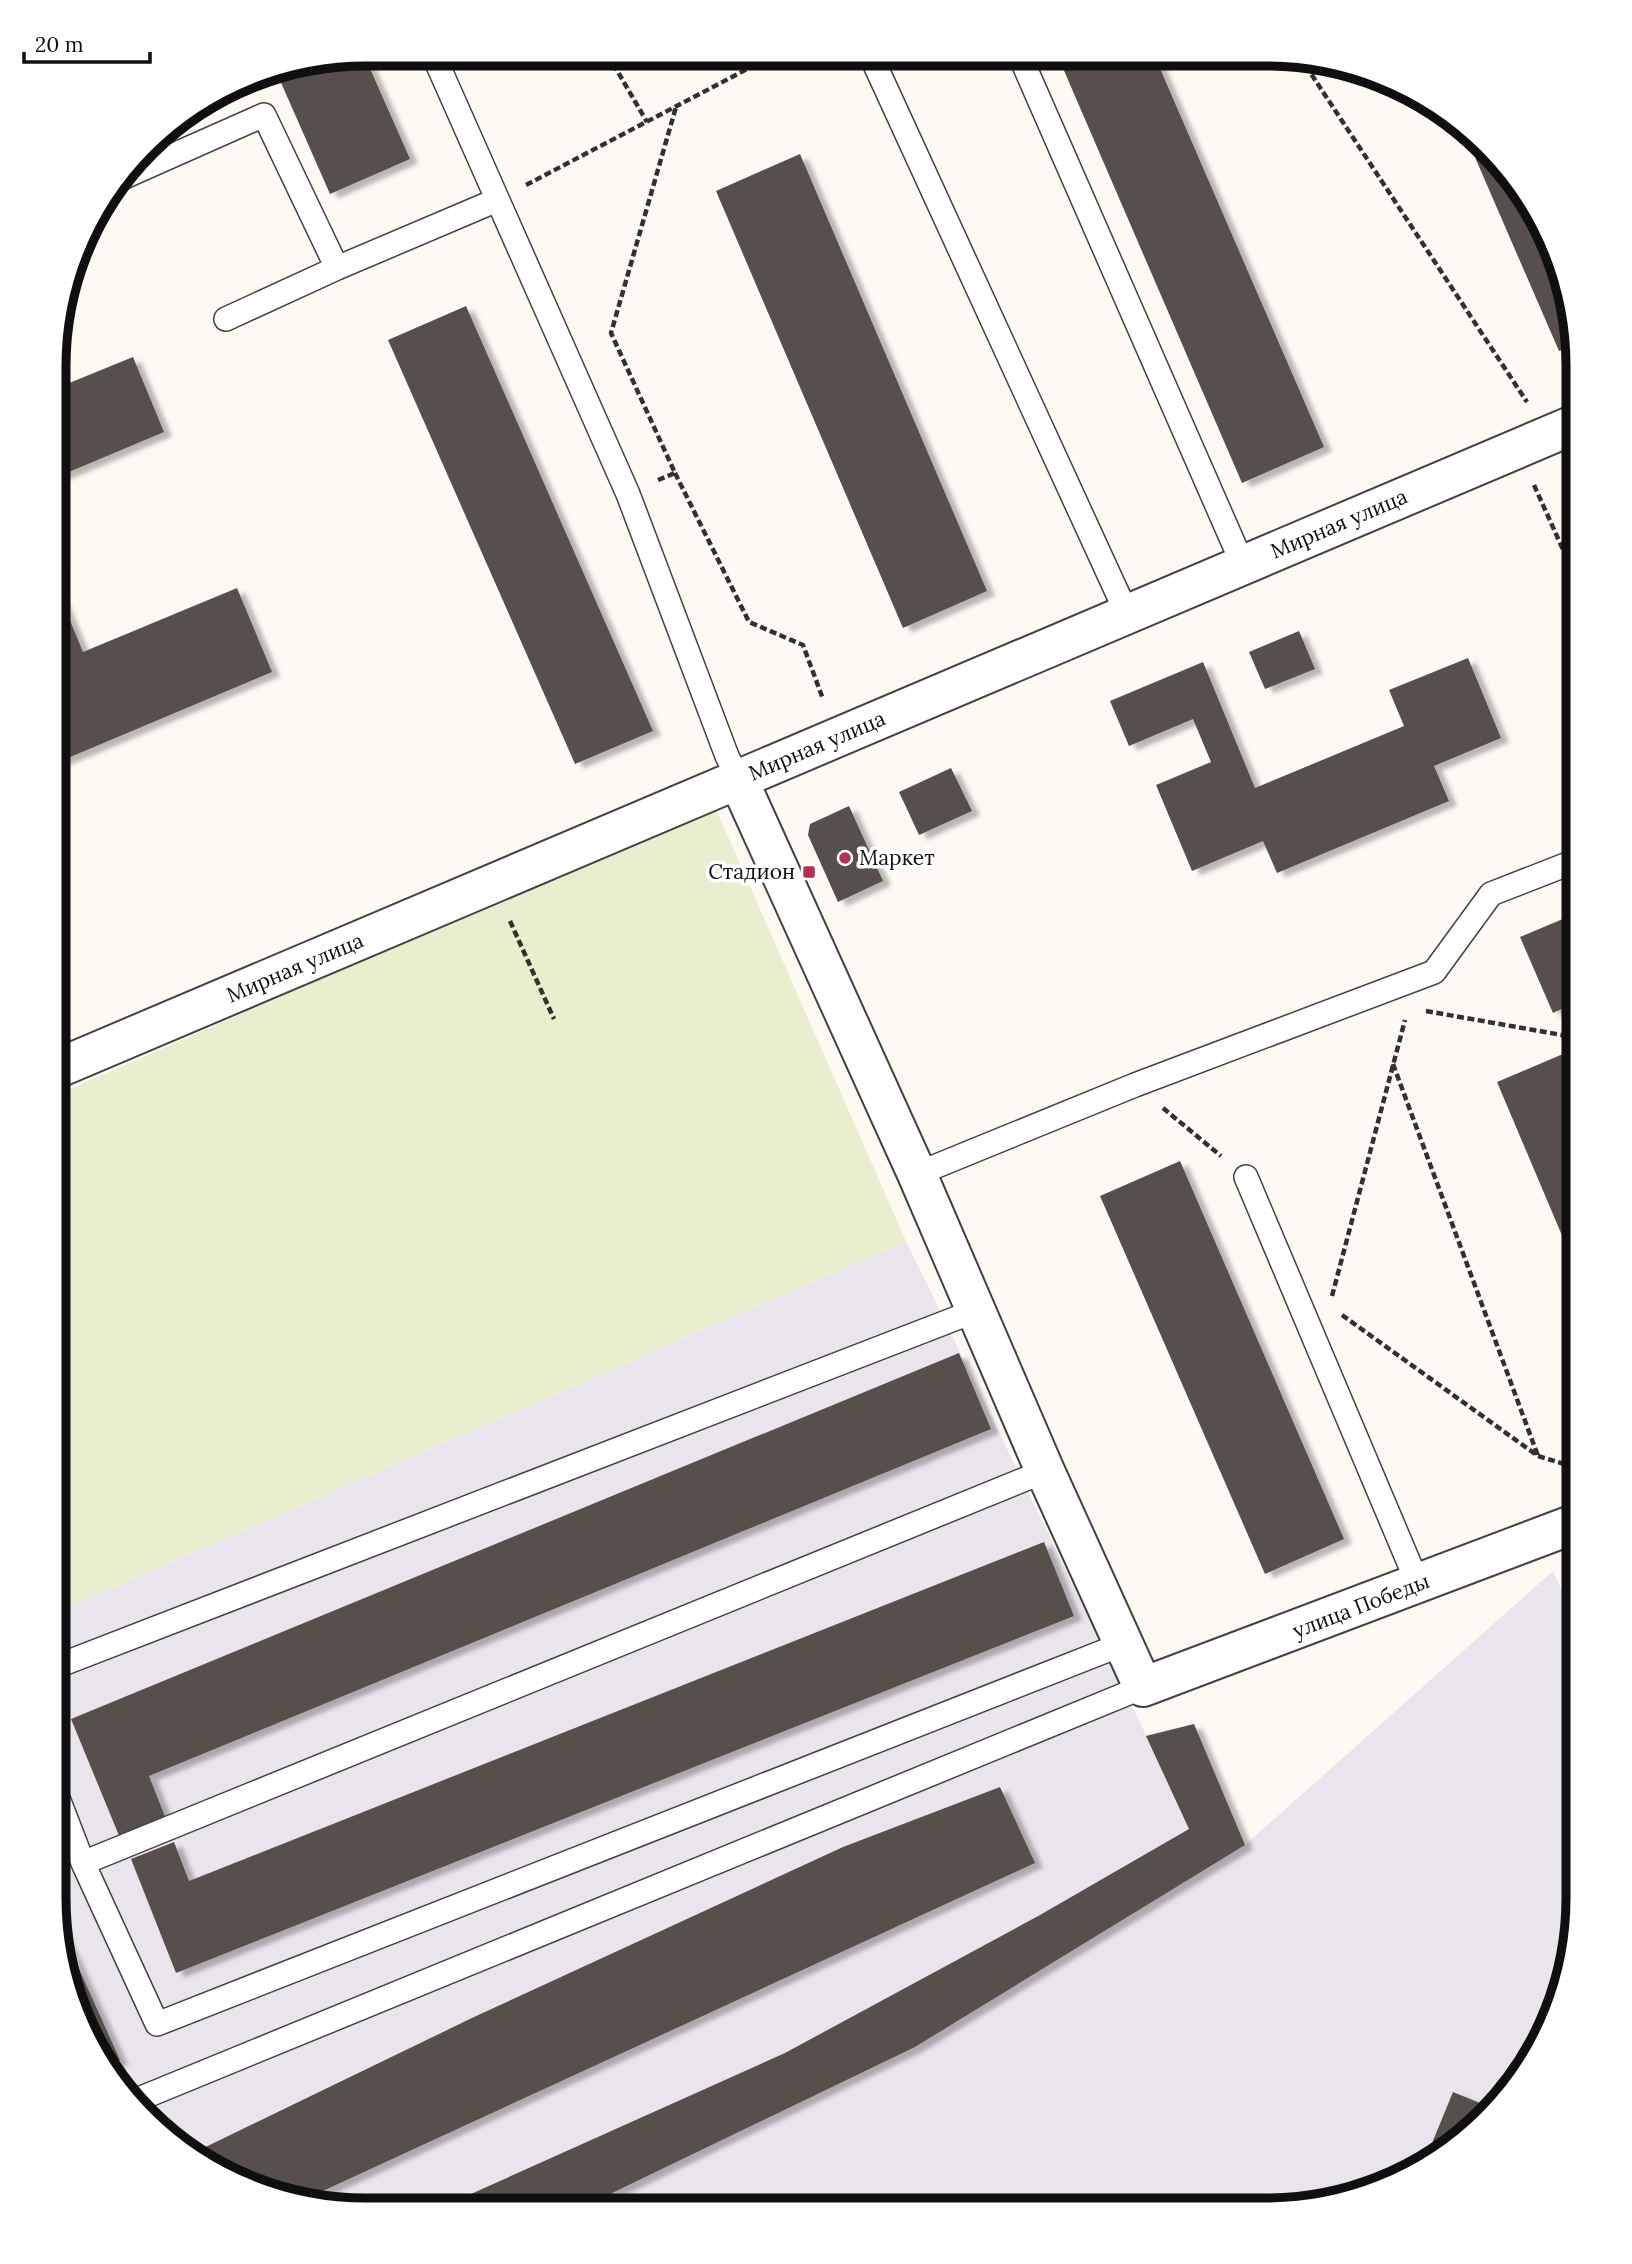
<svg xmlns="http://www.w3.org/2000/svg" width="1632" height="2264" font-family="Lora,serif">
	<style>
		.industrial { fill: #eae5ed }
		.pitch { fill: #e9eecf }
		.building { fill: #574f4c; filter: url(#shadow) }
		.lines { fill: none; stroke-linecap: round; stroke-linejoin: round }
		.lane-casing { stroke: #424242; stroke-width: 26 }
		.street-casing { stroke: #424242; stroke-width: 42 }
		.path { stroke: #313131; stroke-width: 4.5; stroke-dasharray: 7 3.5; stroke-linecap: butt }
		.lane { stroke: #fff; stroke-width: 23 }
		.street { stroke: #fff; stroke-width: 38 }
		.poi-dot { fill: #b53150; stroke: #fff; stroke-width: 2.5 }
		.labels { text-anchor: middle; stroke-width: 7; stroke-linejoin: round; paint-order: stroke }
		.street-label { font-size: 21px; fill: #0f0f0f; stroke: #fff }
		.poi-label { font-size: 21px; fill: #0f0f0f; stroke: #fff; text-anchor: start }
		.rim { fill: none; stroke: #0f0f0f; stroke-width: 9 }
	</style>
	<defs>
		<filter id="shadow"><feDropShadow dx="8" dy="4.5" stdDeviation="2" flood-color="#0004"/></filter>
	</defs>
	<rect width="100%" height="100%" fill="#fefaf3"/>
	<path class="industrial" d="M906,1241L1146,1735L1194,1724L1245,1845L1553,1571L1577,1625V1918L1561,1998L1525,2071L1471,2133L1403,2178L1266,2210L326,2207L247,2186L177,2146L86,2035L54,1898L55,1613Z"/>
	<path class="pitch" d="M715,807L906,1241L55,1613L56,1095Z"/>
	<path class="building" d="M364,55L410,159L330,194L275,69Z
		M1066,56L1155,57L1324,447L1242,483L1059,59Z
		M1461,125L1546,229L1573,346L1559,351Z
		M800,154L987,591L903,628L716,191Z
		M466,306L653,731L575,764L388,340Z
		M133,357L164,432L57,477V388Z
		M237,588L272,672L56,763L57,589L83,652Z
		M1299,631L1315,669L1265,689L1249,652Z
		M1468,658L1501,738L1434,766L1449,801L1277,873L1263,841L1192,871L1156,785L1211,762L1193,719L1129,746L1110,701L1203,662L1255,788L1404,726L1389,690Z
		M951,768L972,811L919,835L899,792Z
		M849,806L883,881L838,902L808,835L810,824Z
		M1577,913V1002L1553,1013L1520,937Z
		M1577,1048V1271L1497,1082Z
		M1180,1161L1344,1539L1265,1574L1100,1196Z
		M959,1353L991,1429L149,1776L166,1819L120,1838L71,1719Z
		M1044,1542L1074,1616L176,1973L131,1859L174,1842L189,1881Z
		M1194,1724L1245,1845L915,2047L581,2208L442,2207L785,2053L1040,1915L1189,1829L1146,1736Z
		M1000,1787L1035,1863L301,2201L247,2186L191,2154L474,2017L843,1847Z
		M62,1931L120,2060L110,2065L86,2035Z
		M1453,2092L1492,2108L1471,2133L1423,2165Z"/>
	<g class="lines">
		<defs>
			<path id="lane" d="M433,54L628,494L727,756L738,779
				M871,56L1127,614
				M1020,56L1243,565
				M124,177L264,115L337,268L497,200
				M226,319L337,268
				M917,1174L1135,1085L1434,972L1491,894L1578,860
				M1246,1177L1418,1584
				M1045,1471L83,1863L157,2024L1123,1644
				M55,1667L975,1311
				M54,1788L83,1863
				M139,2099L1143,1687"/>
			<path id="street" d="M738,779L917,1174L1045,1471L1143,1687L1577,1523
				M56,1069L1578,423"/>
		</defs>
		<use href="#lane" class="lane-casing"/>
		<use href="#street" class="street-casing"/>
		<path class="path" d="M608,55L647,122
			M1300,57L1527,402
			M526,185L774,55
			M675,473L749,622L803,645L823,699
			M658,480L675,473L611,333L676,107
			M1534,485L1578,583
			M510,921L554,1019
			M1426,1011L1562,1035L1577,1034
			M1393,1064L1538,1456
			M1163,1108L1221,1156
			M1332,1296L1405,1020
			M1342,1315L1538,1456L1577,1468"/>
		<use href="#lane" class="lane"/>
		<use href="#street" class="street"/>
	</g>
	<g class="poi-dot">
		<circle cx="845" cy="858" r="7"/>
		<rect x="802" y="865" width="14" height="14" rx="3.5"/>
	</g>
	<g class="labels">
		<g class="street-label">
			<text transform="translate(1339 524) rotate(-23)" y="7">Мирная улица</text>
			<text transform="translate(817 746) rotate(-23)" y="7">Мирная улица</text>
			<text transform="translate(295 968) rotate(-23)" y="7">Мирная улица</text>
			<text transform="translate(1361 1606) rotate(-21)" y="7">улица Победы</text>
		</g>
		<g class="poi-label">
			<text x="859" y="865">Маркет</text>
			<text x="795" y="879" text-anchor="end">Стадион</text>
		</g>
	</g>
	<path d="M0 0H1632V2264H0ZM366 66H1266A300 300 0 0 1 1566 366V1898A300 300 0 0 1 1266 2198H366A300 300 0 0 1 66 1898V366A300 300 0 0 1 366 66Z" fill="#fff" fill-rule="evenodd"/>
	<path class="rim" d="M366 66H1266A300 300 0 0 1 1566 366V1898A300 300 0 0 1 1266 2198H366A300 300 0 0 1 66 1898V366A300 300 0 0 1 366 66Z"/>
	<path d="M24 52v10h126v-10" fill="none" stroke="#0f0f0f" stroke-width="3.5"/>
	<text x="35" y="52" font-size="21" fill="#0f0f0f" stroke="#ffffff" stroke-width="5" paint-order="stroke">20 m</text>
</svg>
